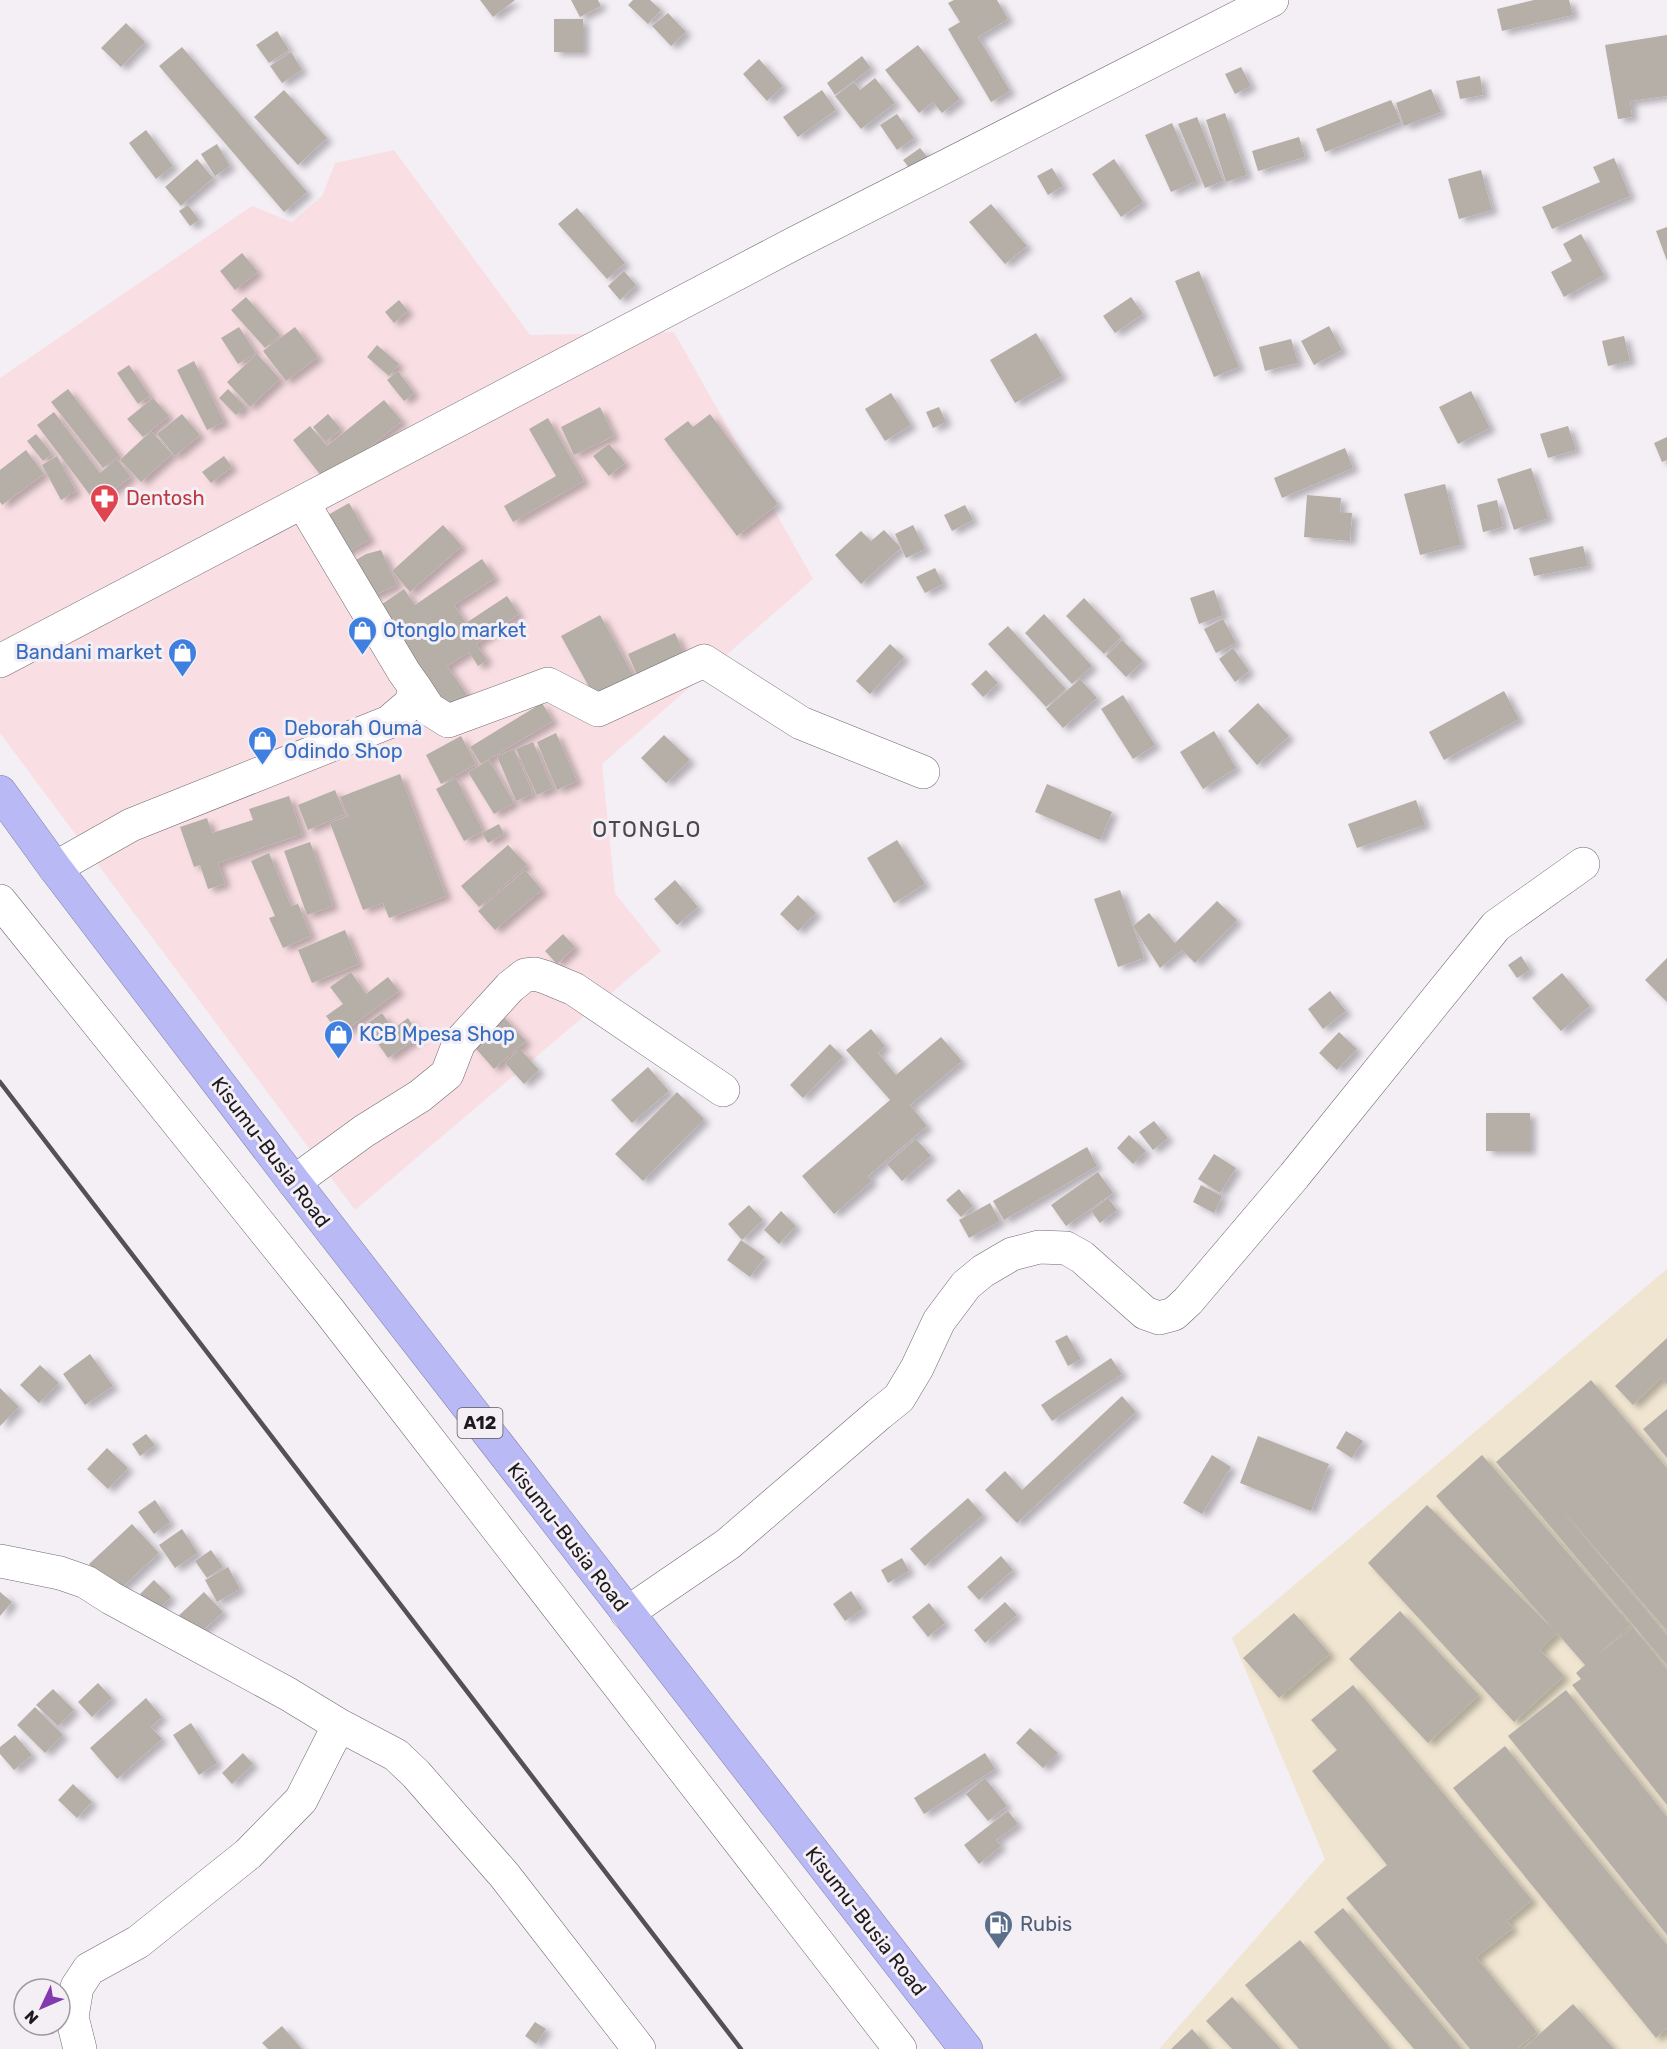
<svg xmlns="http://www.w3.org/2000/svg" width="1667" height="2049" font-family="Rubik,sans-serif">
	<style>
		.commercial { fill: #f9dfe3 }
		.industrial { fill: #f0e5d0 }
		.building { fill: #b5afa8; filter: url(#shadow) }
		.lines { fill: none; stroke-linecap: round; stroke-linejoin: round }
		.minor-casing { stroke: #6e696f; stroke-width: 34 }
		.highway-casing { stroke: #8181a9; stroke-width: 34 }
		.minor { stroke: #fff; stroke-width: 33 }
		.highway { stroke: #b8b9f5; stroke-width: 33 }
		.rail { stroke: #545054; stroke-width: 4.5 }
		.labels { text-anchor: middle; stroke-width: 6; stroke-linejoin: round; paint-order: stroke }
		.shield { fill: #f4eef5; stroke: #5d5a5d; stroke-width: 1.5 }
		.shield-label { font-size: 18px; font-weight: bold; fill: #1c1a1c }
		.health-label { font-size: 20px; fill: #be3a42; stroke: #f4eef5; text-anchor: start }
		.shop-label { font-size: 20px; fill: #366cbe; stroke: #f4eef5; text-anchor: start }
		.street-label { font-size: 20px; fill: #1c1a1c; stroke: #f4eef5 }
		.service-label { font-size: 20px; fill: #4e5e75; stroke: #f4eef5; text-anchor: start }
		.quarter-label { font-size: 22px; letter-spacing: 1.5px; fill: #4b464c; stroke: #f4eef5 }
	</style>
	<defs>
		<filter id="shadow"><feDropShadow dx="6" dy="4" stdDeviation="3" flood-color="#0004"/></filter>
	</defs>
	<rect width="100%" height="100%" fill="#f4eef5"/>
	<path class="commercial" d="M394,150L530,335L674,332L813,579L602,764L615,893L661,951L355,1210L0,733V378L252,206L292,222L322,196L335,163Z"/>
	<path class="industrial" d="M1667,1269V2049H1159L1325,1859L1232,1638Z"/>
	<path class="building" d="M480,0H515L493,17Z
		M571,0H598L601,6L580,17Z
		M633,0H650L661,10L648,24L628,5Z
		M954,0H997L1008,19L978,37L1010,91L991,102L948,29L960,22L948,3Z
		M1534,0H1569L1573,15L1502,31L1497,9Z
		M668,13L686,32L671,46L652,26Z
		M554,19H583V52H554Z
		M126,23L145,42L121,67L101,48Z
		M277,31L289,50L269,63L256,45Z
		M1667,35V96L1630,101L1632,117L1618,119L1605,45Z
		M918,45L960,99L942,113L933,102L919,113L885,70Z
		M182,47L307,192L284,212L159,66Z
		M291,52L302,70L282,83L270,66Z
		M862,56L871,68L835,95L827,83Z
		M759,59L783,86L767,101L743,74Z
		M1241,67L1251,86L1235,94L1225,74Z
		M1480,76L1483,95L1460,99L1456,81Z
		M875,78L895,103L861,129L835,96L854,82L860,90Z
		M1431,89L1441,112L1404,126L1396,103Z
		M284,90L327,138L298,165L254,117Z
		M822,90L836,110L798,137L783,117Z
		M1391,100L1401,122L1325,152L1316,129Z
		M1225,113L1247,175L1226,182L1206,120Z
		M897,114L914,138L897,150L880,125Z
		M1197,117L1223,181L1205,188L1178,124Z
		M1172,123L1197,181L1171,192L1145,135Z
		M146,130L173,166L156,179L129,143Z
		M1299,137L1305,157L1258,171L1252,151Z
		M217,144L230,166L215,176L201,154Z
		M920,148L930,160L913,173L903,160Z
		M1614,158L1630,196L1552,229L1542,207L1600,182L1593,167Z
		M197,159L213,178L181,206L165,187Z
		M1114,159L1143,202L1121,217L1092,174Z
		M1052,168L1063,186L1048,195L1037,176Z
		M1481,170L1492,210L1459,219L1448,179Z
		M991,204L1027,246L1005,264L969,222Z
		M188,205L199,220L190,226L179,211Z
		M577,208L625,263L607,279L558,224Z
		M1667,227V261L1656,231Z
		M1581,234L1604,275L1564,297L1551,272L1572,261L1563,244Z
		M242,253L258,272L235,290L220,271Z
		M624,271L636,285L620,300L608,286Z
		M1199,271L1239,367L1214,377L1175,281Z
		M246,297L280,335L265,348L231,310Z
		M1131,297L1143,314L1115,333L1103,316Z
		M399,300L408,311L394,323L385,312Z
		M1329,326L1342,350L1314,365L1301,341Z
		M239,327L256,353L238,364L221,338Z
		M295,327L318,357L286,381L263,351Z
		M1036,333L1062,376L1015,403L990,360Z
		M1624,336L1630,361L1608,366L1602,341Z
		M1291,339L1298,363L1265,371L1259,347Z
		M377,345L399,364L389,376L367,357Z
		M257,354L280,379L250,407L227,382Z
		M194,361L224,422L207,430L177,370Z
		M129,365L150,396L138,404L117,373Z
		M398,371L414,393L404,401L387,380Z
		M68,389L119,455L103,468L51,402Z
		M228,389L245,406L236,415L219,398Z
		M1471,391L1490,428L1458,444L1439,407Z
		M891,393L911,425L885,441L865,409Z
		M153,398L169,416L143,437L127,419Z
		M384,400L402,421L326,482L293,440L310,426L327,446Z
		M600,407L614,436L574,455L561,427Z
		M939,407L946,422L933,428L926,412Z
		M54,412L100,473L117,459L131,477L96,503L37,425Z
		M182,414L200,435L175,456L157,434Z
		M328,414L341,429L326,442L313,427Z
		M710,414L778,504L737,536L664,439L688,421L693,427Z
		M548,418L584,481L513,522L504,506L556,476L529,429Z
		M1568,426L1576,450L1548,458L1540,434Z
		M151,431L172,454L141,482L120,460Z
		M36,434L52,454L43,461L27,441Z
		M1667,437V460L1662,462L1654,443Z
		M609,444L625,463L609,476L593,456Z
		M1345,448L1353,468L1282,498L1274,478Z
		M26,450L44,474L2,505L0,502V470Z
		M57,456L76,491L61,500L42,465Z
		M224,456L232,467L211,483L202,472Z
		M1531,468L1548,518L1514,530L1497,479Z
		M1445,484L1461,545L1420,555L1404,494Z
		M1307,495L1341,498L1340,512L1352,513L1350,541L1304,537Z
		M1497,500L1503,527L1483,532L1477,505Z
		M349,503L370,539L340,556L319,520Z
		M965,505L973,520L952,531L944,515Z
		M443,525L462,546L410,592L392,571Z
		M913,525L925,549L906,558L895,534Z
		M884,530L901,548L861,584L835,555L861,531L871,541Z
		M1583,546L1588,566L1534,576L1529,558Z
		M381,550L397,585L364,600L349,564L366,554Z
		M482,559L495,578L454,605L466,623L507,596L519,614L476,644L487,660L478,666L469,652L447,666L470,699L447,715L375,609L404,589L415,605Z
		M935,568L943,584L925,593L916,577Z
		M1214,590L1223,615L1199,624L1190,598Z
		M1084,598L1121,637L1104,654L1066,616Z
		M1044,614L1092,666L1072,684L1025,633Z
		M600,615L638,684L599,705L561,636Z
		M1223,619L1236,643L1216,653L1204,629Z
		M1008,626L1066,689L1046,707L988,644Z
		M675,633L687,661L640,682L628,654Z
		M1122,640L1143,661L1126,677L1106,656Z
		M890,644L904,657L870,694L856,681Z
		M1233,648L1249,671L1235,682L1219,659Z
		M986,670L998,683L983,697L971,684Z
		M1080,679L1097,698L1063,728L1046,709Z
		M1504,691L1519,719L1444,760L1429,732Z
		M1123,695L1155,745L1133,759L1101,709Z
		M542,703L553,721L481,764L470,747Z
		M1258,703L1289,736L1257,765L1228,731Z
		M1214,731L1236,768L1203,789L1180,752Z
		M556,733L577,781L557,790L537,742Z
		M664,735L690,760L666,783L641,758Z
		M461,736L476,764L441,784L426,755Z
		M533,742L553,788L537,795L516,749Z
		M514,749L533,794L516,801L497,756Z
		M489,760L514,803L494,814L468,772Z
		M400,774L446,896L389,918L383,903L363,910L330,823L348,816L340,797Z
		M456,778L483,831L464,841L436,789Z
		M1047,784L1112,812L1100,840L1035,812Z
		M335,790L345,814L308,830L298,805Z
		M289,796L302,834L218,863L225,884L208,889L200,865L194,867L180,827L207,818L212,833L253,820L249,809Z
		M1416,800L1425,825L1357,848L1348,824Z
		M499,824L504,834L488,843L482,833Z
		M897,840L925,884L894,903L867,858Z
		M310,842L333,906L307,915L284,851Z
		M508,845L527,865L479,907L461,886Z
		M269,853L291,906L298,904L311,936L283,948L269,918L275,916L251,861Z
		M525,870L542,890L495,930L478,911Z
		M675,880L698,907L677,925L654,899Z
		M1120,890L1144,958L1118,967L1094,899Z
		M798,895L816,913L798,931L780,914Z
		M1217,901L1237,920L1195,963L1182,950L1160,968L1133,926L1149,913L1175,943Z
		M345,930L359,964L312,983L298,950Z
		M563,934L575,947L557,964L545,951Z
		M1521,956L1530,970L1517,978L1508,965Z
		M1667,958V1002L1645,980Z
		M351,972L366,994L388,977L399,991L340,1035L326,1016L343,1004L330,987Z
		M1562,973L1590,1006L1561,1031L1532,998Z
		M1330,991L1346,1011L1323,1029L1308,1009Z
		M382,1013L393,1029L408,1018L420,1036L388,1058L365,1025Z
		M500,1013L526,1041L494,1069L469,1041Z
		M871,1029L885,1046L878,1053L896,1075L941,1037L962,1061L910,1105L927,1126L868,1176L872,1181L834,1214L802,1176L890,1100L846,1050Z
		M1339,1032L1357,1049L1337,1070L1319,1053Z
		M830,1044L843,1057L803,1098L790,1085Z
		M520,1049L539,1070L524,1084L505,1063Z
		M648,1067L669,1091L632,1123L611,1100Z
		M677,1092L704,1119L643,1181L615,1154Z
		M1486,1113H1530V1151H1486Z
		M1154,1121L1168,1138L1153,1150L1139,1132Z
		M1129,1135L1146,1151L1133,1164L1117,1148Z
		M916,1139L931,1156L902,1181L887,1164Z
		M1087,1147L1097,1166L1004,1220L993,1201Z
		M1214,1154L1236,1168L1220,1193L1198,1179Z
		M1098,1172L1113,1193L1066,1226L1051,1205Z
		M1201,1185L1222,1196L1214,1213L1193,1202Z
		M959,1189L973,1206L961,1217L946,1200Z
		M1108,1198L1117,1210L1100,1223L1091,1211Z
		M990,1203L1000,1221L969,1238L959,1220Z
		M749,1205L763,1220L742,1240L728,1224Z
		M781,1211L796,1226L779,1244L764,1230Z
		M741,1240L765,1257L750,1277L727,1260Z
		M1067,1335L1081,1359L1068,1366L1055,1341Z
		M1667,1338V1384L1661,1378L1633,1405L1615,1386Z
		M90,1354L113,1386L85,1405L63,1374Z
		M1111,1358L1122,1374L1052,1421L1041,1405Z
		M40,1365L59,1383L39,1403L20,1385Z
		M1591,1380L1667,1468V1631L1557,1504L1667,1635V1665L1496,1462Z
		M0,1388L19,1407L0,1426Z
		M1122,1396L1136,1412L1017,1523L985,1490L1005,1471L1022,1490Z
		M1667,1409V1458L1643,1429Z
		M1346,1431L1363,1441L1352,1458L1336,1448Z
		M146,1434L155,1445L140,1456L132,1444Z
		M1258,1436L1329,1464L1311,1511L1240,1483Z
		M107,1448L128,1468L108,1489L87,1469Z
		M1212,1455L1231,1467L1202,1514L1183,1503Z
		M1482,1455L1631,1625L1597,1655L1633,1627L1667,1669V1805L1572,1685L1581,1679L1576,1673L1585,1665L1557,1633L1540,1650L1564,1676L1514,1722L1368,1563L1427,1505L1553,1629L1436,1496Z
		M968,1498L983,1515L925,1566L910,1549Z
		M155,1500L170,1522L154,1534L138,1512Z
		M132,1524L159,1553L116,1593L89,1564Z
		M182,1529L198,1553L175,1568L159,1545Z
		M211,1550L223,1567L207,1578L195,1561Z
		M1001,1556L1013,1570L979,1600L967,1587Z
		M902,1558L909,1571L888,1583L881,1570Z
		M228,1567L240,1589L217,1602L205,1580Z
		M154,1580L171,1597L157,1611L140,1594Z
		M851,1591L863,1609L845,1621L833,1604Z
		M0,1592L12,1602L0,1616Z
		M204,1592L223,1612L191,1641L173,1621Z
		M1005,1602L1017,1615L985,1643L974,1630Z
		M929,1603L945,1623L928,1637L912,1617Z
		M1400,1611L1479,1695L1428,1743L1349,1659Z
		M1294,1613L1330,1654L1279,1698L1243,1658Z
		M98,1683L112,1698L92,1717L78,1702Z
		M1353,1685L1532,1900L1507,1921L1513,1928L1476,1957L1537,2032L1517,2049H1470L1346,1898L1387,1865L1312,1771L1337,1750L1311,1720Z
		M53,1689L74,1710L58,1726L36,1705Z
		M1566,1690L1667,1817V1935L1508,1736Z
		M146,1698L162,1717L151,1727L162,1739L117,1779L90,1748Z
		M35,1707L63,1735L45,1753L17,1725Z
		M191,1723L217,1763L199,1775L173,1735Z
		M1030,1728L1058,1753L1043,1768L1016,1743Z
		M15,1735L32,1755L14,1770L0,1754V1747Z
		M1505,1746L1667,1945V2028L1656,2038L1453,1788Z
		M243,1753L253,1764L232,1784L222,1773Z
		M985,1753L995,1769L924,1814L914,1798Z
		M985,1778L1007,1806L988,1821L966,1794Z
		M73,1784L92,1802L77,1818L58,1800Z
		M1008,1811L1018,1824L996,1840L1001,1846L979,1864L964,1845Z
		M1343,1908L1462,2049H1414L1314,1932Z
		M1300,1940L1391,2049H1299L1245,1985Z
		M1232,1997L1281,2049H1232L1206,2021Z
		M1573,2004L1614,2049H1523Z
		M535,2022L546,2029L536,2044L525,2036Z
		M282,2026L302,2049H268L262,2043Z
		M1192,2029L1210,2049H1171Z"/>
	<g class="lines">
		<defs>
			<path id="minor" d="M0,661L795,243L1272,0
				M416,689L429,709L448,721L548,684L598,710L704,661L801,723L923,772
				M55,868L131,825L389,722L410,704L416,689L404,672L303,503
				M0,901L330,1312L900,2049
				M294,1182L364,1131L420,1096L447,1074L459,1043L510,987L525,975L535,974L545,977L574,989L723,1090
				M0,1561L60,1573L86,1582L111,1598L288,1694L339,1725L396,1755L416,1774L505,1876L639,2049
				M627,1613L728,1544L879,1414L899,1398L917,1368L939,1321L966,1285L983,1271L1012,1254L1039,1247L1066,1248L1082,1257L1145,1313L1159,1318L1174,1314L1188,1301L1294,1176L1496,926L1583,864
				M80,2049L72,2017L77,1987L89,1969L138,1942L248,1854L301,1800L339,1725"/>
			<path id="highway" d="M0,792L55,868L294,1182L966,2049"/>
		</defs>
		<use href="#minor" class="minor-casing"/>
		<use href="#highway" class="highway-casing"/>
		<use href="#minor" class="minor"/>
		<use href="#highway" class="highway"/>
		<path class="rail" d="M0,1082L741,2049"/>
	</g>
	<defs>
		<symbol id="pharmacy-pin" viewBox="-11 -11 22 30"><path d="M0 17L-7.5 6A9.5 9.5 0 1 1 7.5 6Z" fill="#e0444e" stroke="#f4eef5"/><path d="M-2-6h4v4h4v4h-4v4h-4v-4h-4v-4h4Z" fill="#fff"/></symbol>
		<symbol id="shop-pin" viewBox="-11 -11 22 30"><path d="M0 17L-7.5 6A9.5 9.5 0 1 1 7.5 6Z" fill="#3f7fe0" stroke="#f4eef5"/><path d="M-5-2.5h2.3a2.7 3.5 0 0 1 5.4 0H5L5.5 6h-11ZM-1.5-2.5h3a1.5 2.3 0 0 0-3 0Z" fill="#fff"/></symbol>
		<symbol id="fuel-pin" viewBox="-11 -11 22 30"><path d="M0 17L-7.5 6A9.5 9.5 0 1 1 7.5 6Z" fill="#5c6f8a" stroke="#f4eef5"/><path d="M-5.5-6h7V0h2V4h1.3V-2.5L3-4.5l.8-.8L6-3V5H2.5V1h-1V6h-7ZM-4.2-4.7v3.2H.2V-4.7Z" fill="#fff"/></symbol>
	</defs>
	<g fill-rule="evenodd">
		<use href="#pharmacy-pin" x="88" y="482" width="33" height="45"/>
		<use href="#shop-pin" x="346" y="614" width="33" height="45"/>
		<use href="#shop-pin" x="166" y="636" width="33" height="45"/>
		<use href="#shop-pin" x="246" y="724" width="33" height="45"/>
		<use href="#shop-pin" x="322" y="1018" width="33" height="45"/>
		<use href="#fuel-pin" x="982" y="1908" width="33" height="45"/>
	</g>
	<g class="labels">
		<rect class="shield" x="457.5" y="1408" width="45" height="30" rx="4.5"/>
		<g class="shield-label">
			<text x="480" y="1429">A12</text>
		</g>
		<g class="health-label">
			<text x="126" y="505">Dentosh</text>
		</g>
		<g class="shop-label">
			<text x="383" y="637">Otonglo market</text>
			<text x="162" y="659" text-anchor="end">Bandani market</text>
			<text x="284" y="735">Deborah Ouma<tspan x="284" dy="23">Odindo Shop</tspan></text>
			<text x="359" y="1041">KCB Mpesa Shop</text>
		</g>
		<g class="street-label">
			<text transform="translate(271 1152) rotate(53)" y="7">Kisumu-Busia Road</text>
			<text transform="translate(568 1537) rotate(52)" y="7">Kisumu-Busia Road</text>
			<text transform="translate(866 1921) rotate(52)" y="7">Kisumu-Busia Road</text>
		</g>
		<g class="service-label">
			<text x="1020" y="1931">Rubis</text>
		</g>
		<g class="quarter-label">
			<text x="647" y="837">OTONGLO</text>
		</g>
	</g>
	<g transform="translate(42 2007) rotate(226)"><circle r="28" fill="#f4eef5" stroke="#9e999e" stroke-width="1.5"/>
	<path d="M0-4.5L10 22L0 15L-10 22Z" fill="#813bae"/>
	<text y="-9" font-size="16" font-weight="bold" text-anchor="middle" fill="#1c1a1c">N</text>
	</g>
</svg>
